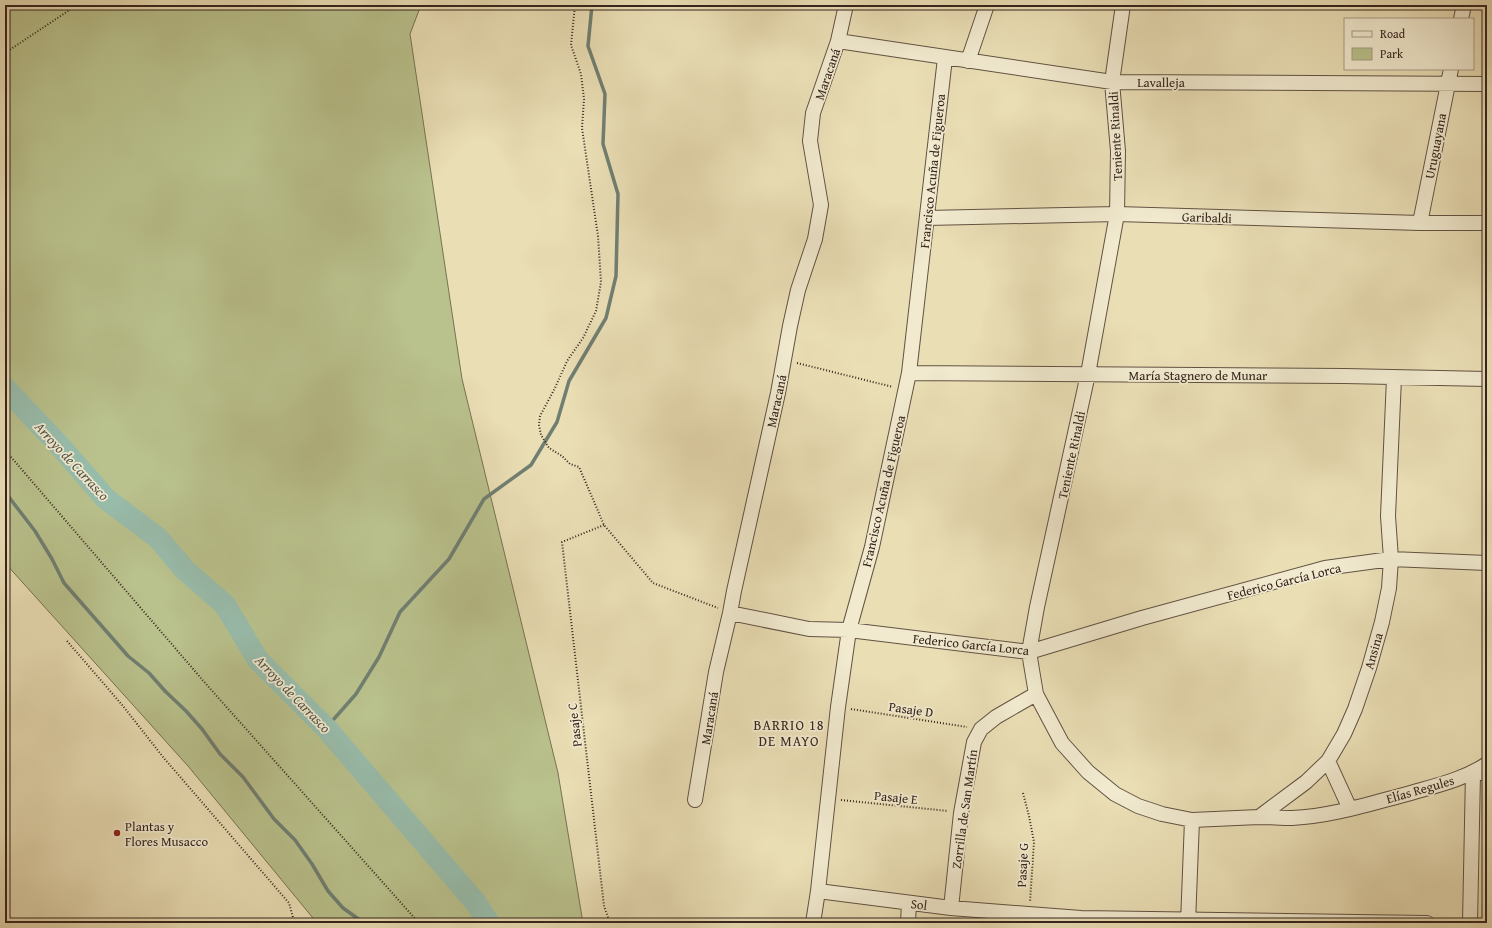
<svg xmlns="http://www.w3.org/2000/svg" width="1492" height="928" font-family="'Gentium Book Plus',serif">
	<style>
		.green { fill: #b9c18c; stroke: #777254 }
		.lines { fill: none; stroke-linecap: round; stroke-linejoin: round }
		.stream { stroke: #707f72; stroke-width: 3.5 }
		.river { stroke: #98bcab; stroke-width: 22 }
		.minor-casing { stroke: #625243; stroke-width: 16 }
		.path { stroke: #35241d; stroke-width: 2; stroke-dasharray: 1 2; stroke-linecap: butt }
		.minor { stroke: #f1eacf; stroke-width: 14 }
		.poi-dot { fill: #8f2418; stroke: #f1eacf; stroke-width: 1.5 }
		.labels { text-anchor: middle; stroke-width: 3.5; stroke-linejoin: round; paint-order: stroke }
		.street-label { font-size: 13px; fill: #35241d; stroke: #f1eacf }
		.poi-label { font-size: 13px; fill: #35241d; stroke: #f1eacf; text-anchor: start }
		.water-label { font-size: 14px; font-style: italic; fill: #535248; stroke: #f1eacf }
		.neighbourhood-label { font-size: 14px; letter-spacing: 1px; fill: #35241d; stroke: #f1eacf }
	</style>
	<rect width="100%" height="100%" fill="#eadeb5"/>
	<filter id="stains"><feTurbulence type="fractalNoise" baseFrequency=".005" numOctaves="4"/><feColorMatrix values="0 0 0 0 .2 0 0 0 0 .09 0 0 0 0 .02 0 0 0 .5 -.17"/></filter>
	<radialGradient id="worn" r=".72"><stop offset=".6" stop-color="#630" stop-opacity="0"/><stop offset="1" stop-color="#630" stop-opacity=".3"/></radialGradient>
	<path class="green" d="M5,5H421L410,34L462,379L558,773L583,923H317L188,766L5,563Z"/>
	<g class="lines">
		<path class="stream" d="M5,492L35,531L52,559L64,583L128,656L149,673L165,691L186,711L202,729L220,754L243,777L274,819L295,840L312,864L328,891L343,908L364,923
			M326,728L356,694L379,657L400,612L449,559L484,499L531,465L557,422L569,381L606,318L616,276L618,194L603,144L605,94L588,46L592,5"/>
		<path class="river" d="M5,388L60,446L106,499L158,538L185,570L225,605L258,660L326,728L476,903L489,923"/>
		<defs>
			<path id="minor" d="M1123,5L1112,82L1118,151L1117,214L1088,374L1037,607L1029,652L1036,694L1062,743L1088,772L1115,794L1138,806L1162,814L1192,820L1259,817L1306,782L1328,761L1344,734L1355,709L1369,668L1382,622L1389,588L1391,559L1388,516L1394,378
				M1461,19L1464,5
				M838,41L1112,82L1487,84
				M968,61L987,5
				M927,218L1117,214L1420,223H1487
				M1420,223L1451,69
				M909,373L1345,376L1487,379
				M730,613L809,629L849,630L1029,652L1142,618L1325,568L1391,559L1487,563
				M1328,761L1350,809
				M695,800L716,672L730,613L734,591L778,393L790,326L798,290L815,239L821,205L810,141L813,113L838,41L846,5
				M1259,817C1270,817 1281,818 1292,818C1332,816 1369,804 1407,794C1434,786 1463,780 1487,764
				M818,891L951,908L1081,918L1427,923
				M951,908L961,813L974,742L981,729L996,717L1036,694
				M813,923L818,891L838,707L849,630L872,547L909,373L945,58
				M908,923L909,903
				M1188,923L1192,820
				M1470,923L1473,773H1481"/>
		</defs>
		<use href="#minor" class="minor-casing"/>
		<path class="path" d="M575,5L571,45L581,74L584,99L582,128L598,236L601,282L596,311L583,338L567,361L555,388L540,416L539,425L541,435L549,448L562,456L570,464L579,467L604,525L653,583L718,608
			M5,53L77,5
			M797,363L893,387
			M5,450L206,684L419,923
			M604,525L562,542L604,906L610,923
			M67,641L123,706L163,757L289,903L294,921L297,923
			M851,709L967,727
			M1023,793L1029,816L1034,842L1030,902
			M841,800L948,811"/>
		<use href="#minor" class="minor"/>
	</g>
	<circle class="poi-dot" cx="117" cy="833" r="4"/>
	<g class="labels">
		<g class="street-label">
			<text transform="translate(827 74) rotate(-71)" y="5">Maracaná</text>
			<text x="1161" y="87">Lavalleja</text>
			<text transform="translate(1115 136) rotate(-93)" y="5">Teniente Rinaldi</text>
			<text transform="translate(1435 146) rotate(-79)" y="5">Uruguayana</text>
			<text transform="translate(932 171) rotate(-84)" y="5">Francisco Acuña de Figueroa</text>
			<text transform="translate(1207 217) rotate(2)" y="5">Garibaldi</text>
			<text x="1198" y="380">María Stagnero de Munar</text>
			<text transform="translate(776 401) rotate(-78)" y="5">Maracaná</text>
			<text transform="translate(1071 455) rotate(-78)" y="5">Teniente Rinaldi</text>
			<text transform="translate(883 491) rotate(-77)" y="5">Francisco Acuña de Figueroa</text>
			<text transform="translate(1284 581) rotate(-14)" y="5">Federico García Lorca</text>
			<text transform="translate(971 644) rotate(6)" y="5">Federico García Lorca</text>
			<text transform="translate(1373 651) rotate(-74)" y="5">Ansina</text>
			<text transform="translate(911 709) rotate(8)" y="5">Pasaje D</text>
			<text transform="translate(709 718) rotate(-81)" y="5">Maracaná</text>
			<text transform="translate(574 725) rotate(-97)" y="5">Pasaje C</text>
			<text transform="translate(1420 789) rotate(-16)" y="5">Elías Regules</text>
			<text transform="translate(896 797) rotate(6)" y="5">Pasaje E</text>
			<text transform="translate(964 809) rotate(-82)" y="5">Zorrilla de San Martín</text>
			<text transform="translate(1022 865) rotate(-87)" y="5">Pasaje G</text>
			<text transform="translate(919 904) rotate(7)" y="5">Sol</text>
		</g>
		<g class="poi-label">
			<text x="125" y="831">Plantas y<tspan x="125" dy="15">Flores Musacco</tspan></text>
		</g>
		<g class="water-label">
			<text transform="translate(72 461) rotate(47)" y="5">Arroyo de Carrasco</text>
			<text transform="translate(293 694) rotate(46)" y="5">Arroyo de Carrasco</text>
		</g>
		<g class="neighbourhood-label">
			<text x="789" y="730">BARRIO 18<tspan x="789" dy="16">DE MAYO</tspan></text>
		</g>
	</g>
	<rect width="1492" height="928" fill="none" stroke="#eadeb5" stroke-width="20"/>
	<rect x="6" y="6" width="1480" height="916" fill="none" stroke="#35241d" stroke-width="2"/>
	<rect x="10" y="10" width="1472" height="908" fill="none" stroke="#35241d"/>
	<rect x="1344" y="18" width="130" height="52" fill="#f1eacf" stroke="#a69b88"/>
	<rect x="1352" y="31" width="20" height="6" fill="#f1eacf" stroke="#a69b88"/>
	<text x="1380" y="38" font-size="12" fill="#35241d">Road</text>
	<rect x="1352" y="48" width="20" height="12" fill="#b9c18c" stroke="#a69b88"/>
	<text x="1380" y="58" font-size="12" fill="#35241d">Park</text>
	<rect width="100%" height="100%" filter="url(#stains)"/>
	<rect width="100%" height="100%" fill="url(#worn)"/>
</svg>
